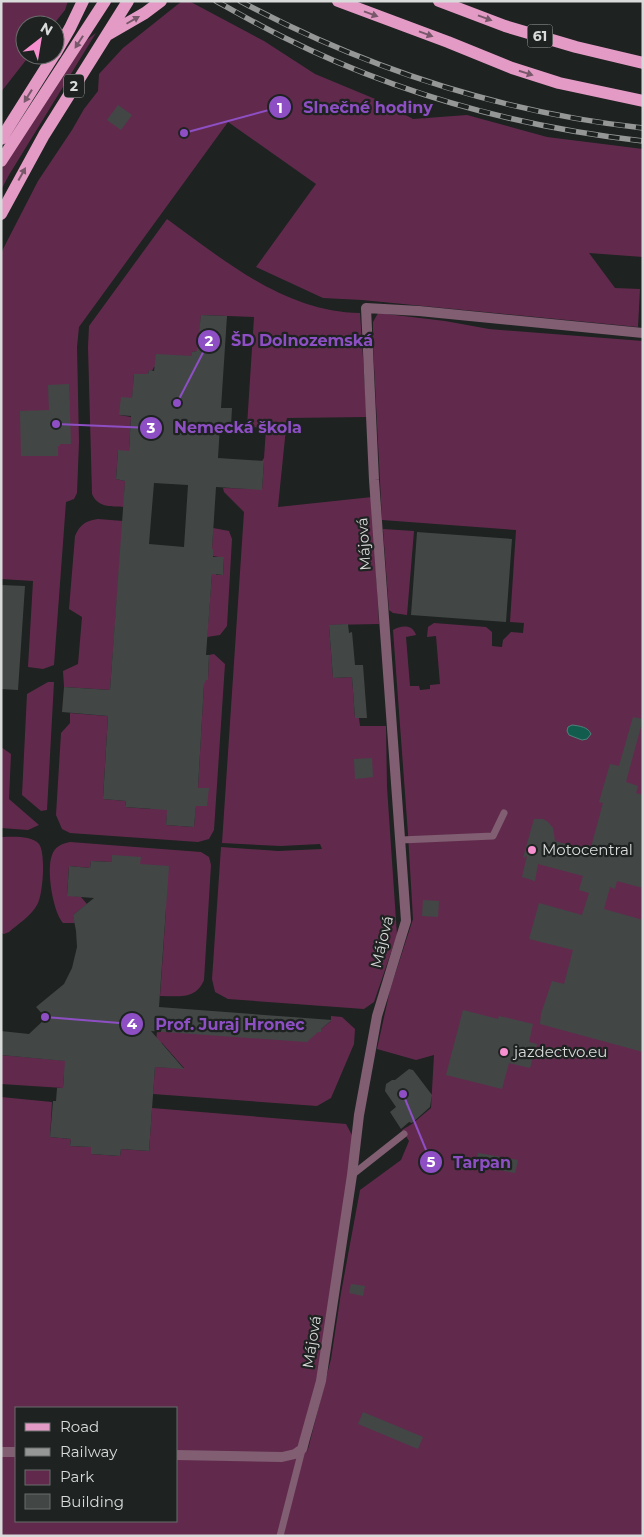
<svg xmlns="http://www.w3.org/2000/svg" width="644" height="1537" font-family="Montserrat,sans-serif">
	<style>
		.green { fill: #612a4c; fill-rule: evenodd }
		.water { fill: #125c4e; stroke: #4e8278 }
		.building { fill: #424746; fill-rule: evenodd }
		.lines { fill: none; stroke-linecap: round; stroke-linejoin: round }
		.service { stroke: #815e72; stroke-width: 7 }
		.minor { stroke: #815e72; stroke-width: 10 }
		.primary { stroke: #e39ac4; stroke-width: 12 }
		.rail-casing { stroke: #959797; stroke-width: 5.5 }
		.rail { stroke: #1e2221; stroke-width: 4; stroke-dasharray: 11; stroke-linecap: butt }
		.oneway { fill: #77586a }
		.poi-dot { fill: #f790ce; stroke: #1e2221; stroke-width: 2 }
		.labels { text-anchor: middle; stroke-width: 4.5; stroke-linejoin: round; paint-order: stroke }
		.shield { fill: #1e2221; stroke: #a1a4a3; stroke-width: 1 }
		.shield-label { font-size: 14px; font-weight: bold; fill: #d9dbdb }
		.street-label { font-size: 15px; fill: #d9dbdb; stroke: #1e2221 }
		.poi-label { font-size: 15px; fill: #d9dbdb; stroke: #1e2221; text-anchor: start }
		.leader { fill: none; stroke: #8e4fc5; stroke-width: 2 }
		.callout-dot { fill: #8e4fc5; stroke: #1e2221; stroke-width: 2 }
		.mark-label { font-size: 15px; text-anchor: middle; font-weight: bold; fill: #fff }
		.callout-label { font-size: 16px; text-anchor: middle; font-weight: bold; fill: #8e4fc5; stroke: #1e2221; stroke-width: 4.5; stroke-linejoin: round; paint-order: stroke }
	</style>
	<rect width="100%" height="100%" fill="#1e2221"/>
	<path class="green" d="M1,1H68L65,10L53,25H25V55H30L1,92Z
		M182,1H189L264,41L315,74L380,101L413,119L467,115L547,137L643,149V257L589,253L615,288L640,289L638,327L362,300L323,298L256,267L316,184L228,122L79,327L77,347L79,442L77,493L74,499L66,502L54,665L43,669L28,667L33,581L1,579V253L38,181L72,130L84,109L98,91L99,74L123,48Z
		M96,33L9,175L1,190V169L84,42Z
		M167,219C225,261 285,312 360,313L367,417L287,418L278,507L372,497L379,624L329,625L333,678L352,677L355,718H359L360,726H386L387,787L397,935L374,1002L364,1009L228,999L215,992L212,979L221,847L278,851L322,849L320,844L281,846L222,843L244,512L224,492L223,488L262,489L264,462L262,461L264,458L266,429L247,426L254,317L201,315L199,348L198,351L192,352V356L154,367L152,371L149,370L148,374H134L132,403L119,415L131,417L129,451H118L116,479L125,481L124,507C111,506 98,508 92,494L88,347L89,326Z
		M378,313L445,321L489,329L643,341V1536H1V1097L52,1102L50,1137L71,1139L70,1146L91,1147V1154L120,1156L121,1149L149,1151L152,1108L346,1124L354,1139L329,1318L307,1453L331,1359L341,1293L360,1190L401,1160L409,1141L402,1130L412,1124L431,1108L434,1055L416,1060L377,1049L390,990L413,919L408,834L393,630C401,625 413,624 416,635L406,637L410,686H419L420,690L430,689V685L440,684L436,636L427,637L428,627L434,623L486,627L492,632V646L502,647L503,640L511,632L523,633L524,623L510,622L516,530L382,520L373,345V322ZM16,1408H176V1521H16Z
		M98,519L123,521L110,690L64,687L63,671L78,664L82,617L69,609L75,536C80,524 86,521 98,519Z
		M213,528L229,531L232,539L227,626L220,635L207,637L213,561H217L216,575H223L224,558L213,556V550L212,549Z
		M383,529L414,531L407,615L393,613L389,610Z
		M214,654L225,664L214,830L209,839L198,842L70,833L62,829L56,815L61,733L70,723V713L108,716L103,799L126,801L125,807L151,809V803L168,804L166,825L194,827L197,792L201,788H198L204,683L201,679H208L209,655Z
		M48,682H54L47,810L41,811L22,795L27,694Z
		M1,747L11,754L9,799L39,825L28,830L1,828Z
		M1,837C12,837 31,835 39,844C46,853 43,896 37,905C31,916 18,924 9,932L4,934L1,933Z
		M70,842L201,852L209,857L211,865L204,980C196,1000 178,996 160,996L166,909L134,864L112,856V862L91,861L90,868L69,866L67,895L81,897L87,904L73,915L75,923H63C53,912 46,870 52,855C55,846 62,844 70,842Z
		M331,1016L342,1017L355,1029L354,1044L331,1098L317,1106L153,1094L155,1067L184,1068L162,1043L156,1042L157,1031L321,1032V1029L331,1021Z
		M1,1055L69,1061L68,1075H64L63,1088L1,1084Z"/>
	<path class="water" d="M572,725C580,726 588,727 591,734L587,739L582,740L569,735L567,731L568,727Z"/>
	<path class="building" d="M118,105L132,115L121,130L107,120Z
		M201,315L227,316L221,408H232L231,426H220L218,458L264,461L262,490L216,487L212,549H213V557H224L223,575L212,574L206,655H209L208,680H206L204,684L198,788H209L207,806H196L194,827L166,825L167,810L125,807L126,801L103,799L108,716L62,712L64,687L110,690L125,481L116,479L118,450L129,451L131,416L119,415L121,397L132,398L134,374H148L149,370L154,371L156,354L192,356V352L197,351ZM154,483L188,485L184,547L149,544Z
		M69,384L71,444H60V446H58V456H21L20,411L49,410L48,385Z
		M417,532L512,539L506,622L411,615Z
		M1,585L25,586L18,690L1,689Z
		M348,624L349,633L352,632L355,665H363L367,718H355L352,677L333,678L329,625Z
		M633,717L643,719L626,782L638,786L636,793L643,795V888L617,881L615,889L610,887L604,909L643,920V1052L540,1024L541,1014L552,981L564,984L573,950L529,939L539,903L582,915L589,893L579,890L583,876L538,864L535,881L522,877L527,856L523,858L534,819H543L548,822L553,828L555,841L590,851L603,803L599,802L610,764L619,766Z
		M372,758L373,777L355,779L354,759Z
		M112,855L141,857L140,864L169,866L159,1007L332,1020L321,1029V1032H318L307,1042L151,1031L184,1069L155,1067L149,1151L121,1149L120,1156L91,1154V1147L70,1146L71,1139L50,1137L53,1101H56L57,1088H63L65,1061L1,1055V1031L29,1034L46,1018L36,1007L64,984L72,968L77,947L76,931L73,915L94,898L67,896L69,866L90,868L91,861L112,862Z
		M423,900L439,901L438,917L422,916Z
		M463,1010L498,1019L499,1016L533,1024L529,1042L537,1044L530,1068L509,1063L502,1089L446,1075Z
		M409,1069L413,1070L432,1095L430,1107L412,1123L409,1122L401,1129L390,1112L396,1107L385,1091L386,1084L392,1080H395Z
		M478,1153L518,1160L515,1173L476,1166Z
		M351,1284L365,1286L363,1296L349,1293Z
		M363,1412L423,1437L418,1449L358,1424Z"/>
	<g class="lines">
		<path class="service" d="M401,840L493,836L504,813
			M352,1175L404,1134
			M280,1536L302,1450"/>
		<path class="minor" d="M1,1452H16
			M176,1455L282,1457L295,1454L302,1449L321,1381L352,1175L359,1115L377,1016L406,921L374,480L366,308L419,311L643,333"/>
		<path class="primary" d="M338,1L448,42L512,68L559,83L643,101
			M439,1L505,26L576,47L643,63
			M107,35L145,13L161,1
			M55,54L70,28L83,1
			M1,139L54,55
			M1,161L105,1
			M1,214L44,135L128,1"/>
		<defs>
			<path id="rail" d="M216,1C238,13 260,26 283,37C395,93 518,127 643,141
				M240,1C367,69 499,112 643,128"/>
		</defs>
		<use href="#rail" class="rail-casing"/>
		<use href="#rail" class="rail"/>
	</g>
	<defs><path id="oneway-solid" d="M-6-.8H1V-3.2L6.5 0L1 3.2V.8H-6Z" transform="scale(1.25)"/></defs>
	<g class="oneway">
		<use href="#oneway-solid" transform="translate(371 14) rotate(20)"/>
		<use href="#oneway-solid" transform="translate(485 18) rotate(20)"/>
		<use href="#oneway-solid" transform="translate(133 20) rotate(-30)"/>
		<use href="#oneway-solid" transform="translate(426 34) rotate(20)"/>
		<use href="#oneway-solid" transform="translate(79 42) rotate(123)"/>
		<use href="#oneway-solid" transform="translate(526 73) rotate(18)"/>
		<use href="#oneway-solid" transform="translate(28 96) rotate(122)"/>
		<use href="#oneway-solid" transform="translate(22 174) rotate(-61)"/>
	</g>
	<g class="poi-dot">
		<circle cx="532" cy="850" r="5"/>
		<circle cx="504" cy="1052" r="5"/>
	</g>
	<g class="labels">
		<g class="shield">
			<rect x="527.5" y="24.5" width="25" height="23" rx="4"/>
			<rect x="64" y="74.5" width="20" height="23" rx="4"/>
		</g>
		<g class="shield-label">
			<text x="540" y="41">61</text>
			<text x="74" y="91">2</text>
		</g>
		<g class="street-label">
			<text transform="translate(364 544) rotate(-94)" y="5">Májová</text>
			<text transform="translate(382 942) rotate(-76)" y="5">Májová</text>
			<text transform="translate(312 1342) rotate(-81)" y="5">Májová</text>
		</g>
		<g class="poi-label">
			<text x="542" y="855">Motocentral</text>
			<text x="514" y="1057">jazdectvo.eu</text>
		</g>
	</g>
	<path class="leader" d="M184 133L280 107M177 403L209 341M56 424L151 428M45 1017L132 1024M403 1094L431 1162"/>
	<g class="callout-dot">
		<circle cx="184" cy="133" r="5"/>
		<circle cx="177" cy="403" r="5"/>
		<circle cx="56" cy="424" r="5"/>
		<circle cx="45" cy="1017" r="5"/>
		<circle cx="403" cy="1094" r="5"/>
		<circle cx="280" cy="107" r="12"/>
		<circle cx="209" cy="341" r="12"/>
		<circle cx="151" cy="428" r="12"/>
		<circle cx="132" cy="1024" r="12"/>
		<circle cx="431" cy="1162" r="12"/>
	</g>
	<g class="mark-label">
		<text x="280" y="113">1</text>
		<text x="209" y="346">2</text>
		<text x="151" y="433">3</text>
		<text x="132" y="1029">4</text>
		<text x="431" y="1167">5</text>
	</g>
	<g class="callout-label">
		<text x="368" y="113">Slnečné hodiny</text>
		<text x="302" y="346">ŠD Dolnozemská</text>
		<text x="238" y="433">Nemecká škola</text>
		<text x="230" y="1030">Prof. Juraj Hronec</text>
		<text x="482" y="1168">Tarpan</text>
	</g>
	<rect width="644" height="1537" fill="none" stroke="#d9dbdb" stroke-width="5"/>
	<rect x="15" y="1407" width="162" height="115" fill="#1e2221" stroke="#696c6b"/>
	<rect x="25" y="1423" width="25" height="8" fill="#e39ac4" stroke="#696c6b"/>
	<text x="60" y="1432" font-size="15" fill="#d9dbdb">Road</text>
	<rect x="25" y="1448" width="25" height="8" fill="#959797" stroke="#696c6b"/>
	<text x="60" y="1457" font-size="15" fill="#d9dbdb">Railway</text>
	<rect x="25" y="1470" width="25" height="15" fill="#612a4c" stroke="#696c6b"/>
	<text x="60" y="1482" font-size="15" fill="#d9dbdb">Park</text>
	<rect x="25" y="1494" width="25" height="15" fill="#424746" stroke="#696c6b"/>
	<text x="60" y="1507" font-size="15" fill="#d9dbdb">Building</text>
	<g transform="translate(40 40) rotate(31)"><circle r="24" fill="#1e2221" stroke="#696c6b"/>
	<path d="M0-4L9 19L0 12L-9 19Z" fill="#f790ce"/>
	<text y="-8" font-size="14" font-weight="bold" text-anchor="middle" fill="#d9dbdb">N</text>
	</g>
</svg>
